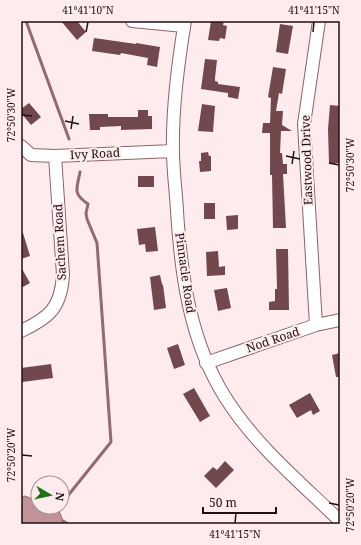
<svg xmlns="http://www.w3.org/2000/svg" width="361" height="545" font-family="'Noto Serif',serif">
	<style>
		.water { fill: #c29299; stroke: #916b71 }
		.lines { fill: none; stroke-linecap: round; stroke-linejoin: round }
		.stream { stroke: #916b71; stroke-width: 3 }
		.building { fill: #71484e }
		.street-casing { stroke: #89656a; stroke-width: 14 }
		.street { stroke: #fff; stroke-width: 12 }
		.ticks { fill: none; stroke: #1e1013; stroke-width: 1.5 }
		.labels { text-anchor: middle; stroke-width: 4; stroke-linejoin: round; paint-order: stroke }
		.street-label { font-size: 12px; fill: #1e1013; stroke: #fdebed }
		.neatline { fill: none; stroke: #1e1013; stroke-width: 1.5 }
		.ticks-label { font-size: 10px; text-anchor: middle; fill: #1e1013 }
	</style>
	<rect width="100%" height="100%" fill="#fdebed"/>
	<path class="water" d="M25,496L38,501V507L58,508L63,521L62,524H21V497Z"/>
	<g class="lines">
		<path class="stream" d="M26,21L69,139
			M62,503L111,442L97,243L87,219L86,213L88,204C72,193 77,189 80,172
			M63,521L68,524"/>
	</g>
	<path class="building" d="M61,21H77L86,32L77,40Z
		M211,21H224L223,25L227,26L225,39L220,38L219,41L208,40Z
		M280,24L293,26L288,54L276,52Z
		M94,38L136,44V43L160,47L157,67L147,65L148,58L121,53L120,55L92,51Z
		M205,59L217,60L215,78V81L218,82V84L240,87L238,99L228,97V93L201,89Z
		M273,67L286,69L282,94L279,93L276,111H283L282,125L292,131H281L280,153H282L283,164H287V174H283L286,228H273L272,175H270V133H262L263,123H270L271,98L268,97Z
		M29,103L41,117L31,125L21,113V109Z
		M202,104L215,106L213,132L198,131Z
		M330,105L340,106V163L329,164L328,129Z
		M138,110H148V116H152V129L121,130V126L100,127V130H90L89,114H108V117H138Z
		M208,152L209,156H211V171L200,172L199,161H201V153Z
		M138,176H154V187H138Z
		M204,203H215V219H204Z
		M238,215V229L227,230L226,216Z
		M155,227L158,251L146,252L145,244L139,245L137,229Z
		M21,233H23L30,256L21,259Z
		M276,249H288L289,310H269V302L275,301V289H277Z
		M218,251L219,267L225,266V275L207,276L206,252Z
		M21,267L30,283L21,288Z
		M160,275L162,284L163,285L166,308L154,310L150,277Z
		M227,288L231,308L218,311L214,290Z
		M178,344L185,365L174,369L167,348Z
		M340,353V377H336L332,355Z
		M51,364L53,378L22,382L21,368Z
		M194,388L210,416L200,422L183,394Z
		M310,393L320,411L313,415L311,410L297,418L289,405Z
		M225,461L234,470L216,488L204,476L213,467L217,470Z"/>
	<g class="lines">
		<defs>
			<path id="street" d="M132,21L184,26
				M185,21C178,63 172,108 173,151C173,171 176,191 177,211C181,276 190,341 225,397C255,445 300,482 340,521
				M21,146L31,155L55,156L173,151
				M316,325L304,124L319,21
				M21,331C49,318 61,308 63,275L55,156
				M206,363L316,325L340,320"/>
		</defs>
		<use href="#street" class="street-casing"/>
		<use href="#street" class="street"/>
	</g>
	<path class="ticks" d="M86,32L88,22M313,32L314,22M22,115L32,116M65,121L79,124M71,129L73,116M286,156L300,159M329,163L339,165M292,164L294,151M22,455L32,456M329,503L339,505M235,523L236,513"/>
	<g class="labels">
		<g class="street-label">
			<text transform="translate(95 154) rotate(-3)" y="4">Ivy Road</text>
			<text transform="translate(307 160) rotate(-92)" y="4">Eastwood Drive</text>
			<text transform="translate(60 242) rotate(-93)" y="4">Sachem Road</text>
			<text transform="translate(185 273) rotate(82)" y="4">Pinnacle Road</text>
			<text transform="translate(273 340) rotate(-19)" y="4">Nod Road</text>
		</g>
	</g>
	<rect width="361" height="545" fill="none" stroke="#fdebed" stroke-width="44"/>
	<g transform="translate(50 495) rotate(99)"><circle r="19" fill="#fdebed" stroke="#a49396"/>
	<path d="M0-3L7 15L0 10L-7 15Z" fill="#227117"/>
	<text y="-6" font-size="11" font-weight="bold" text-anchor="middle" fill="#1e1013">N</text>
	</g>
	<path d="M203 507v6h73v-6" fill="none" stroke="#1e1013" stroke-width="2"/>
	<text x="209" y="507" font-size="12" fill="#1e1013" stroke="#fdebed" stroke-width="3" paint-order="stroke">50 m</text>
	<rect x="22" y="22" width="317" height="501" class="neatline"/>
	<g class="ticks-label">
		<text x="88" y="14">41°41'10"N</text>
		<text x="314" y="14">41°41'15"N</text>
		<text transform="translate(11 115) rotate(-90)" y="4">72°50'30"W</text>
		<text transform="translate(350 165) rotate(-90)" y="4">72°50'30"W</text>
		<text transform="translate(11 455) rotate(-90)" y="4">72°50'20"W</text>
		<text transform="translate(350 505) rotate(-90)" y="4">72°50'20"W</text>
		<text x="235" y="538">41°41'15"N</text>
	</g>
</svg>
